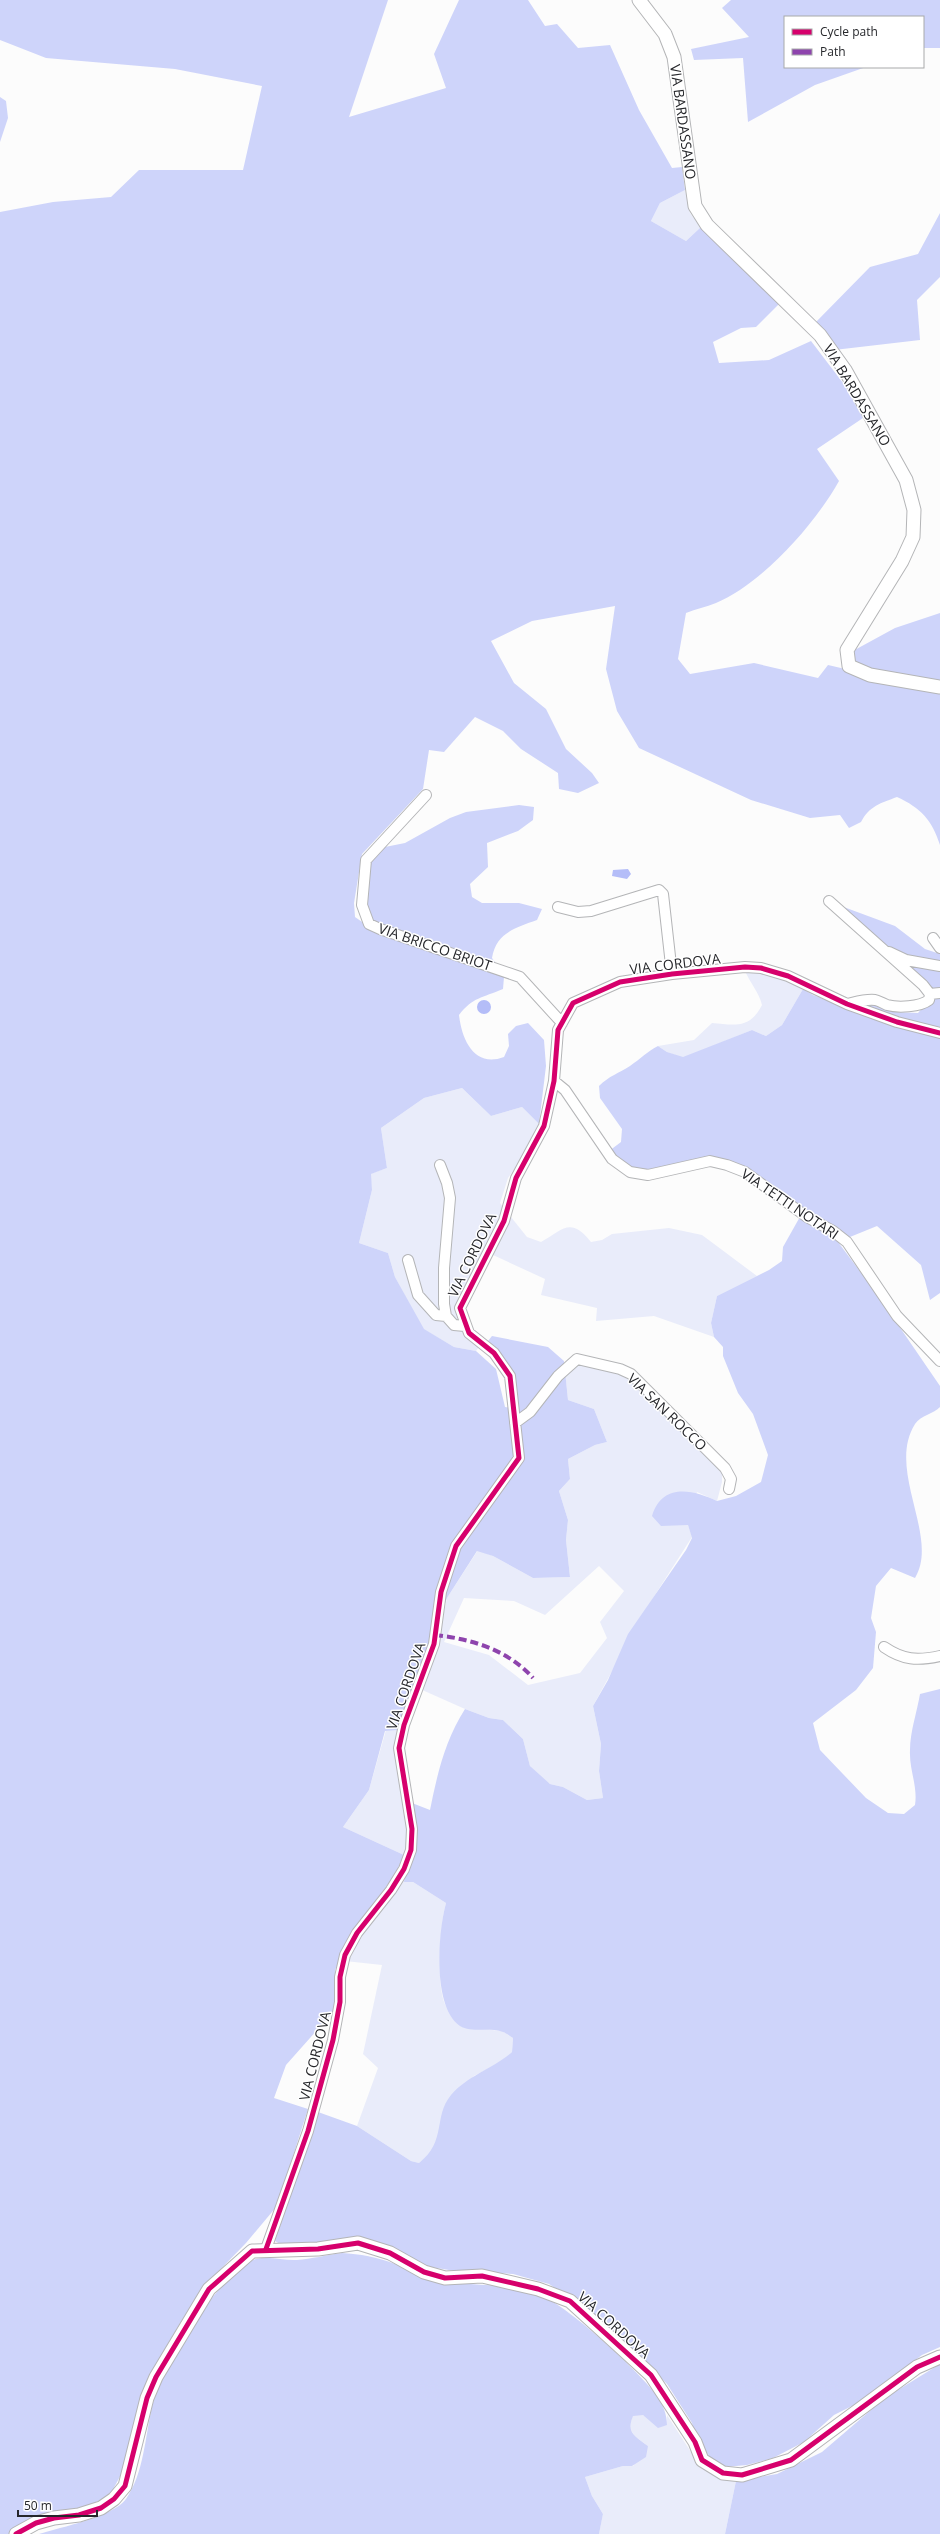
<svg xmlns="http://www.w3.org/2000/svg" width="940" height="2534" font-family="'Open Sans',sans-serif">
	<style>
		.green { fill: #e9ecfa; fill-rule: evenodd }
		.forest { fill: #ced4fa }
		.water { fill: #b4bdf8 }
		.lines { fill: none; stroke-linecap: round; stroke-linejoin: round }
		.minor-casing { stroke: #b4b5b7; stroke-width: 12 }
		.tertiary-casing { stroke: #b4b5b7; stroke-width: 15 }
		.minor { stroke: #fff; stroke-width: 10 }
		.tertiary { stroke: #fff; stroke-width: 13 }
		.quiet { stroke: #8e44ad; stroke-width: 4; stroke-dasharray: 8 4; stroke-linecap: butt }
		.cycleway-casing { stroke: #fff; stroke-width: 8 }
		.cycleway { stroke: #d6006c; stroke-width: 5 }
		.labels { text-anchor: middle; stroke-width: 3; stroke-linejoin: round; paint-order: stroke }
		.street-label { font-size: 14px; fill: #26272b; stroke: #fff }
	</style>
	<rect width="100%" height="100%" fill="#fcfcfc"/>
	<path class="green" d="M685,190L690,213L701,227L686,241L651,221L660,203Z
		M745,971C766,974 784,978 803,989L782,1025L766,1036L752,1030L683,1058L667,1052L658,1046L694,1040L712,1023C735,1025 750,1029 762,1005C759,992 750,983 745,971Z
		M462,1088L491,1116L522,1107L539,1124L531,1145L508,1178L500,1203L505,1210L457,1307L458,1322L479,1347L476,1351L454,1347L423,1329L395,1277L388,1253L359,1243L372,1190L370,1174L387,1168L381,1128L424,1098Z
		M511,1217L527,1237L541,1242C563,1230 570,1216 591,1242L602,1240L612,1234L669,1228L702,1235L757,1276L717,1296L711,1323L714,1337L654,1316L596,1321L597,1308L541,1295L545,1279L493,1255Z
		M577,1361L619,1370L631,1378L722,1471V1482L717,1501L697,1492L688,1525L692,1537L646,1609L593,1706L601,1744L599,1771L603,1798L587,1800L563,1787L550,1784L539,1776L530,1766L523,1739L503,1720L489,1718L465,1709L420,1689L437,1646L447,1598L478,1550L493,1556L533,1578L570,1577L566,1540L568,1520L559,1491L570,1479L568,1459L595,1445L607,1442L594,1409L568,1400L565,1371ZM599,1566L624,1591L600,1622L607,1638L580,1673L528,1685L489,1655L444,1642L464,1598L514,1601L545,1615Z
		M386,1730H397L395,1749L399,1779L408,1833L404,1855L343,1827L369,1790Z
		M403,1877L404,1882H413L446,1903C440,1924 436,1985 445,2004C449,2012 456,2020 462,2027L502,2031L513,2038L512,2052L501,2062L474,2076L445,2108L438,2139L430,2154L419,2163L411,2161L357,2126L378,2068L363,2054L382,1965L345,1961L347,1956Z
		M633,2415H643L667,2425V2415L702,2469L736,2481L725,2534H599L603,2514L592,2496L585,2477L623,2466H633L648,2446C635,2436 626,2433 633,2415Z"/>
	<path class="forest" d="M0,0H388L349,117L446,88L434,54L459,0H528L545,26L557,24L578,48L610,45L639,110L672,168L682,167L685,190L660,203L651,221L686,241L701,227L780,303L756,327L741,328L713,342L719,363L769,360L811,341L843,383L863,418L817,449L839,481C815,524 762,584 716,603C706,607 696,609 686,613L678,659L690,674L754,663L818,678L828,665L940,691V845C932,820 921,808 897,797C881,803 869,806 861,822L849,828L840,815L810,818L751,800L639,748L617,711L606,669L615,606L532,621L491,641L514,683L546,709L566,749L592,773L599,783L578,793L559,789L558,773L521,749L503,731L475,717L444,752L429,750L423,789L362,854L354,903L355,917L365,924L501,972L504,977L503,989C482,998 473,997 459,1015C462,1041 475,1068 504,1057L509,1046L508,1034L516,1026L528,1023L544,1040L546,1066L539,1124L522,1107L491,1116L462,1088L424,1098L381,1128L387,1168L371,1174L372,1190L359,1243L388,1253L395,1277L424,1329L454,1347L476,1351L496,1369L505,1407L518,1409L512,1370L488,1341L492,1336L548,1347L564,1361L568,1400L594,1409L607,1442L595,1445L568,1459L570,1479L559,1491L568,1520L566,1540L570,1577L533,1578L493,1556L477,1551L447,1598L397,1730L385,1731L369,1790L343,1827L404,1855L395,1875L354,1929L335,1970L334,2011L286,2065L274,2098L308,2109L277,2206L246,2243L211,2279L182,2320L156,2364L124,2469L110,2495L90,2505L32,2519L13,2534H0V212L53,202L111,197L139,170H243L262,86L175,69L46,58L0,40Z
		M731,0H940V48H923V17H785V67H866L815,85L748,122L743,58L694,60L691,49L749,37L722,8Z
		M0,97L6,101L8,118L0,142Z
		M940,213V277L917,300L920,340L834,350L815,323L870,267L918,254Z
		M940,613V684L871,672L850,663L851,652L895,628Z
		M519,805L534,807L533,820L518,831L487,843L488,867L470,884L472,897L482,903H519L542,909L537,920C515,928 496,933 492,958L497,965L370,920L365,898L368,862L385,847L405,843L450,818L466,812Z
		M841,906L895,926L925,949L940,954V1027L898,1020L863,1006L870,1004L895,1012L918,1013L932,997Z
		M803,989L813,995L897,1027L940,1038V1293L930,1300L921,1265L877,1226L845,1239L728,1163L648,1172L631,1170L609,1151L621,1142L622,1129L600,1098L599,1086C609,1076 619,1073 630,1066C640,1059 648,1051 658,1046L667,1052L683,1057L752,1030L766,1036L782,1025Z
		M801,1215L838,1242L877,1294L940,1386V1407C934,1414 921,1415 915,1424C886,1470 940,1537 915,1578L891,1568L876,1586L871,1618L876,1632L873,1668L856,1690L813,1723L820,1750L866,1798L888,1813L904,1814L915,1805C918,1786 909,1770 910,1750C910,1732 917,1712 920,1694L940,1689V2347L922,2355L858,2403L834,2415L804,2442L773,2458L747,2465L725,2467L710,2457L697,2441L692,2423L667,2384L629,2346L579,2304L549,2284L513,2274L449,2270L418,2265L378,2246L285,2247L275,2241L318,2112L357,2126L411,2161L419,2163C447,2141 433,2117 451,2095C467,2076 494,2068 512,2052L513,2038C510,2036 506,2033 503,2032C491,2027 471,2033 460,2026C432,2007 438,1932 446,1903L413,1882H404L412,1803L430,1810C437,1775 445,1740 465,1709L489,1718L503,1720L523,1739L530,1766L550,1784L563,1787L587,1800L603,1798L599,1771L601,1744L593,1706L608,1680L628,1634L686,1550L692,1538L688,1525L661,1526L652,1516C662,1483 692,1489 717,1501L736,1496L761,1482L768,1455L753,1414L738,1393L723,1356V1347L714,1337L711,1323L717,1296L769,1270L782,1261L783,1247Z
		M342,2253C360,2254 377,2257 395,2264C406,2268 418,2278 430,2280C470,2287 505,2281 544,2297C571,2309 640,2372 658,2397C663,2405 667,2415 667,2425L658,2428L643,2415L633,2416C626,2433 635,2436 648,2446L646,2457L632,2466H623L585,2477L592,2496L603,2514L599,2534H39C61,2527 113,2517 126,2499C144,2473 145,2437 152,2407C162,2366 213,2284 249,2262C264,2253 281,2261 297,2260C311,2259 327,2255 342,2253Z
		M940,2364V2534H725L736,2481L777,2474L822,2452L885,2398Z"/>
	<path class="water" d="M628,869L631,874L627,879L612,876L613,870Z
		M477 1007a7 7 0 1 1 14 0a7 7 0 1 1-14 0Z"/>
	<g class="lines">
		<defs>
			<path id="minor" d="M426,795L366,860L362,905L369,924L380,929L520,977L562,1023
				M829,901L923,985L930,994L929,1000C920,1007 898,1008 887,1005C883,1003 879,1001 875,1000C865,999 856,1002 847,1004
				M558,907L578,912L591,911L659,890L663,894L672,974
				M933,938L940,948
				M889,952L906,960L940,966
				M930,994L940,993
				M554,1081L565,1090L612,1159L630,1172L648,1175L710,1161L727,1165L745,1172L807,1217L833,1231L847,1242L897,1316L940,1361
				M440,1165L447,1183L450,1198L444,1268V1304L446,1316L454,1325L465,1326
				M408,1260L418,1295L436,1315L446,1316
				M515,1423L530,1412L558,1376L577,1359L620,1369L631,1374L725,1468L731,1479L729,1489
				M884,1647C903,1660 917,1661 940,1656
				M266,2249L308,2131L333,2040L340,2002V1977L345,1955L357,1933L391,1890L404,1869L411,1850L412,1829L399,1748L404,1725L434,1644L441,1592L456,1546L519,1458L510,1376L494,1353L469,1333L460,1308L504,1221L516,1178L544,1126L554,1081L558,1030L573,1003L620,982L672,974L745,967L761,968L788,976L847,1004L897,1022L940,1033"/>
			<path id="tertiary" d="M639,0L665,34L674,57L695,206L707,225L820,335L845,370L906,480L914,510L913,537L902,561L847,650L849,666L870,675L940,687
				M16,2534L36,2523L54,2518L79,2515L101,2508L114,2499L125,2486L147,2398L156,2377L209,2289L252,2251L318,2249L358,2243L390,2253L424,2272L445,2278L482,2276L538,2289L570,2301L651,2375L695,2442L702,2460L723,2473L742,2475L791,2460L917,2367L940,2357"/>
		</defs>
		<use href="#minor" class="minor-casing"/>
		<use href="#tertiary" class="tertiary-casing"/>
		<use href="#minor" class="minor"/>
		<use href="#tertiary" class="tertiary"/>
		<path class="quiet" d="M435,1635C472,1639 508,1650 533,1678"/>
		<defs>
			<path id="cycleway" d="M266,2249L308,2131L333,2040L340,2002V1977L345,1955L357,1933L391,1890L404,1869L411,1850L412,1829L399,1748L404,1725L434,1644L441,1592L456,1546L519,1458L510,1376L494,1353L469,1333L460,1308L504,1221L516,1178L544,1126L554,1081L558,1030L573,1003L620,982L672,974L745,967L761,968L788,976L847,1004L897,1022L940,1033
				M16,2534L36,2523L54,2518L79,2515L101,2508L114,2499L125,2486L147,2398L156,2377L209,2289L252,2251L318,2249L358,2243L390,2253L424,2272L445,2278L482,2276L538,2289L570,2301L651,2375L695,2442L702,2460L723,2473L742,2475L791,2460L917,2367L940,2357"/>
		</defs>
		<use href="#cycleway" class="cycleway-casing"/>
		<use href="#cycleway" class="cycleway"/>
	</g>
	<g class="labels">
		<g class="street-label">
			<text transform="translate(683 122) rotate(82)" y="5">VIA BARDASSANO</text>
			<text transform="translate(857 395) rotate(59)" y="5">VIA BARDASSANO</text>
			<text transform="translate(435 947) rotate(19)" y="5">VIA BRICCO BRIOT</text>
			<text transform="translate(675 964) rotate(-7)" y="5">VIA CORDOVA</text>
			<text transform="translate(790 1204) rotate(34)" y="5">VIA TETTI NOTARI</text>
			<text transform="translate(472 1255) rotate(-64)" y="5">VIA CORDOVA</text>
			<text transform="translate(667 1412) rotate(44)" y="5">VIA SAN ROCCO</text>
			<text transform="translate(406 1686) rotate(-71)" y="5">VIA CORDOVA</text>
			<text transform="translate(315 2056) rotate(-76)" y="5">VIA CORDOVA</text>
			<text transform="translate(614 2325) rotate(42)" y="5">VIA CORDOVA</text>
		</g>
	</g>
	<rect x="784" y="16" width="140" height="52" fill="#ffffff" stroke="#a8a9aa"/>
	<rect x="792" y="29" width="20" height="6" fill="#d6006c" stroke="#a8a9aa"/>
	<text x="820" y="36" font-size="12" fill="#26272b">Cycle path</text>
	<rect x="792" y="49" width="20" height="6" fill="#8e44ad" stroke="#a8a9aa"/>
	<text x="820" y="56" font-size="12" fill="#26272b">Path</text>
	<path d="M18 2510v6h79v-6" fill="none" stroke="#26272b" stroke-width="2"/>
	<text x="24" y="2510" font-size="12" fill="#26272b" stroke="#ffffff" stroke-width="3" paint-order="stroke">50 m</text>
</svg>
